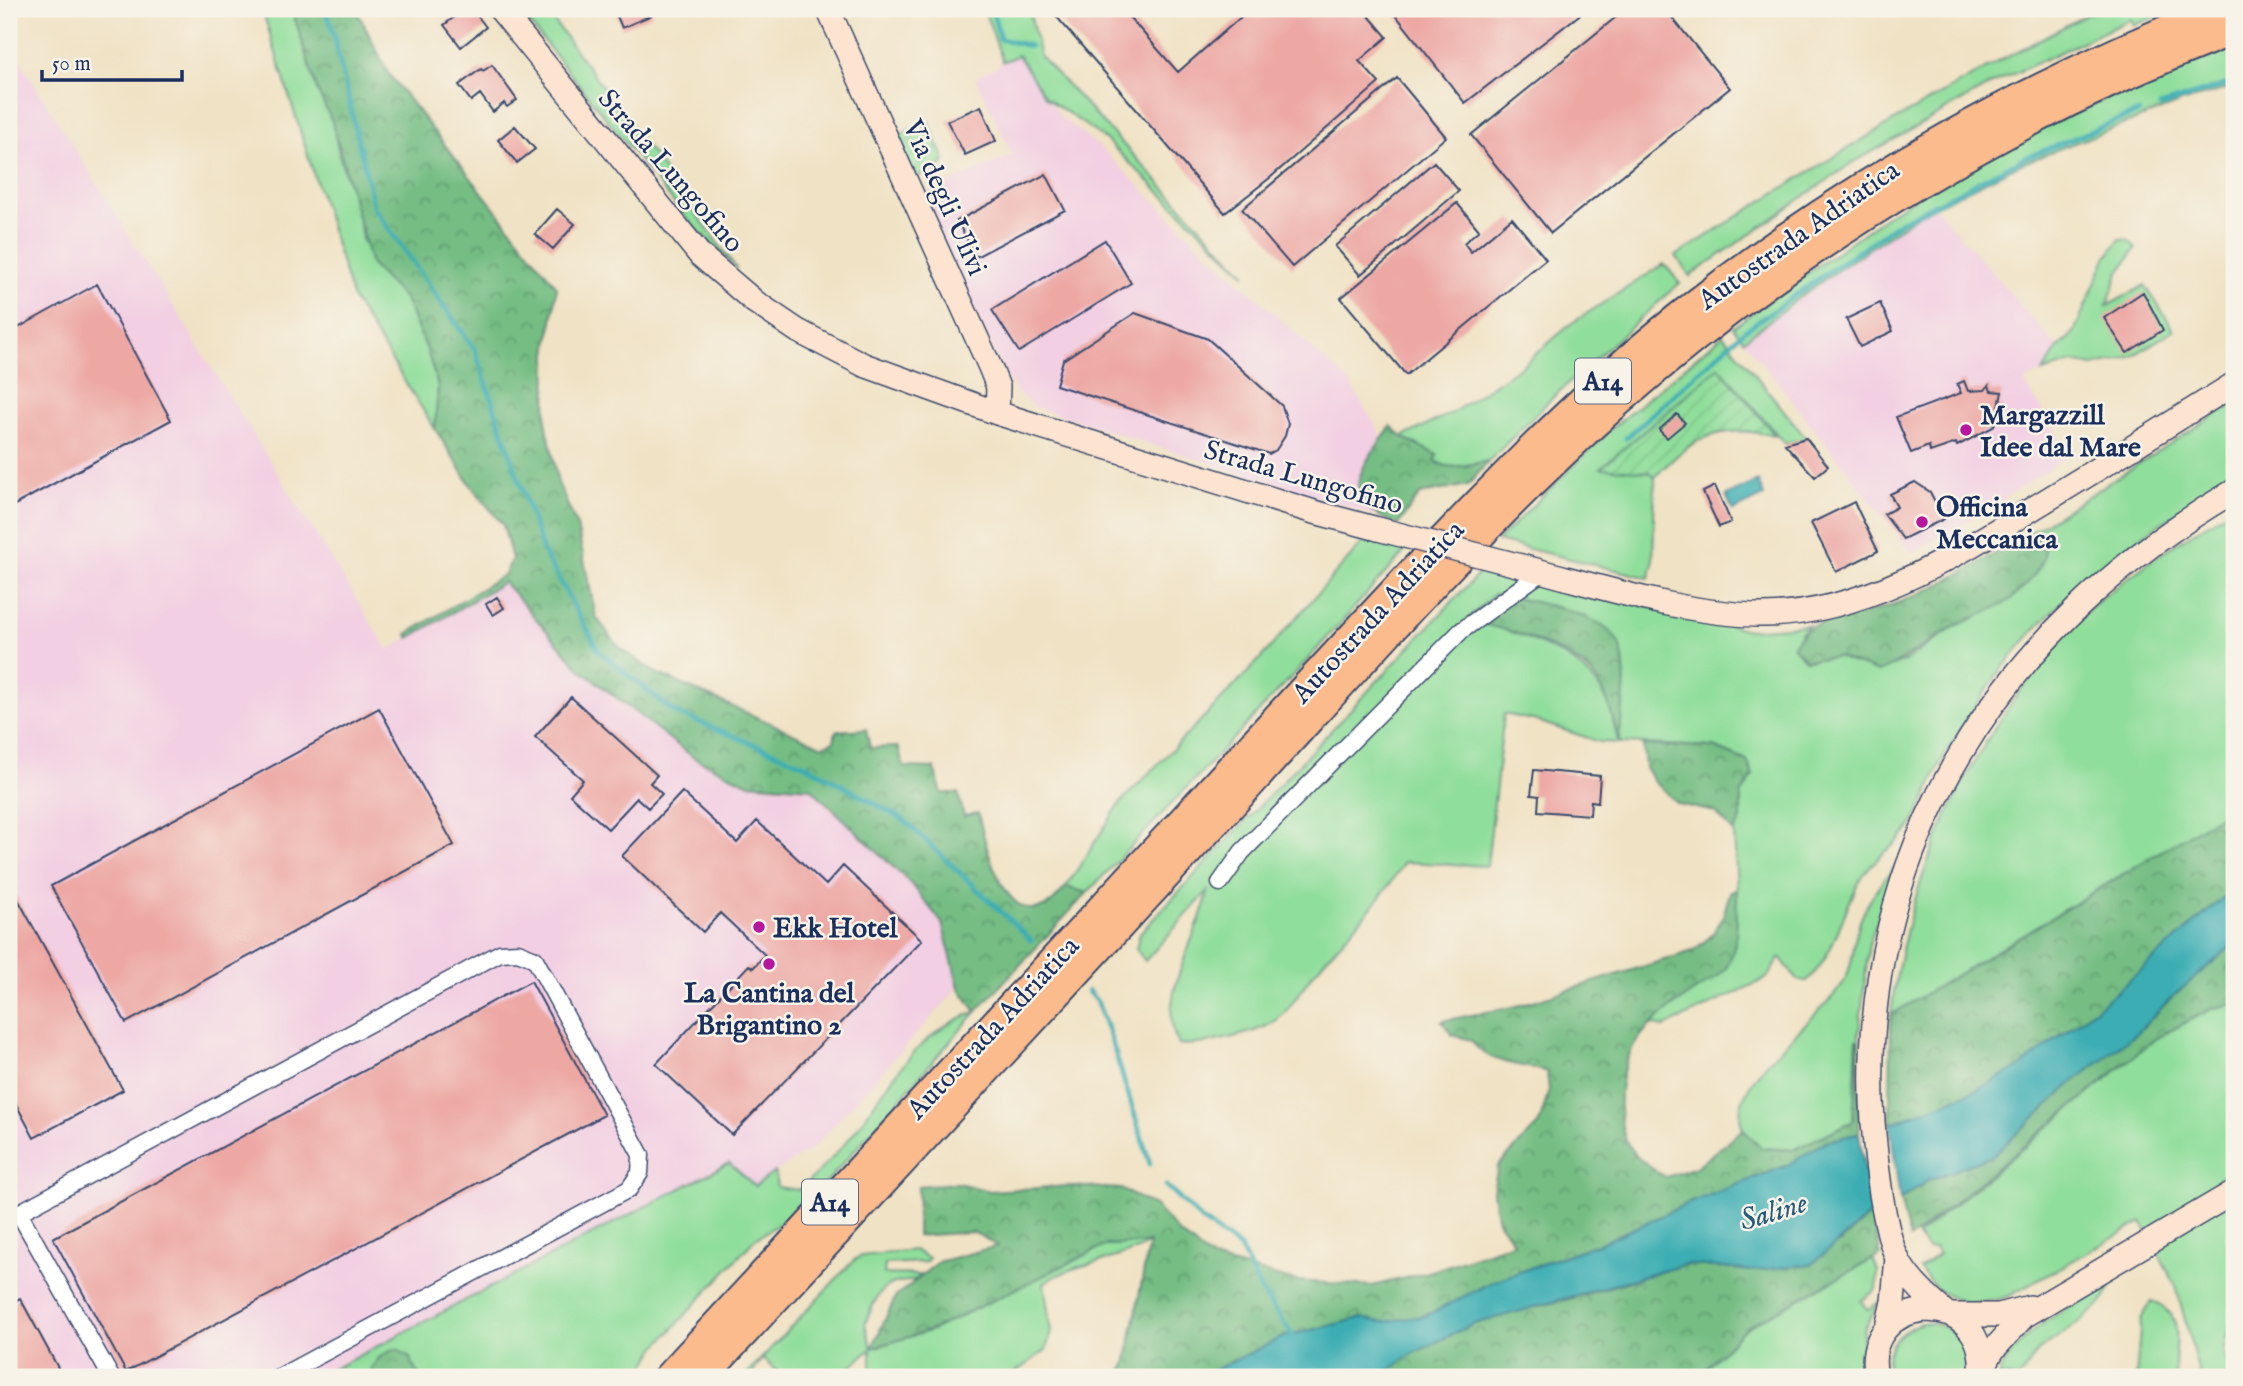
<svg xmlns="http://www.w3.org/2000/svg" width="2243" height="1386" font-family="'IM FELL English',serif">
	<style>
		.built { fill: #f2cfe2 }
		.grass { fill: #90de9b; stroke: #56867c; stroke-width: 2; fill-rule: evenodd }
		.forest { fill: url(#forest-crowns); stroke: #487670; stroke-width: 2 }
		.garden { fill: url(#garden-furrows); stroke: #56867c; stroke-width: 2 }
		.water { fill: #3badb3; stroke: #2b6e88; stroke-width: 2 }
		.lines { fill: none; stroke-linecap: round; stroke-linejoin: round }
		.stream { stroke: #3badb3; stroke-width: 5 }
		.building { fill: #eda8a4 }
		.street-casing { stroke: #3b4a6d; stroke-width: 19 }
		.secondary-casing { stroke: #3b4a6d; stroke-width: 26 }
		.highway-casing { stroke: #3b4a6d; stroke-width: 32 }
		.street { stroke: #fff; stroke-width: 16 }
		.secondary { stroke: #fde4d1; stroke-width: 23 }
		.highway { stroke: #fbbb8d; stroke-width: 28 }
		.secondary-bridge-casing { stroke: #3b4a6d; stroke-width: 26; stroke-linecap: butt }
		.secondary-bridge { stroke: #fde4d1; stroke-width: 23 }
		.poi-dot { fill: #b5179e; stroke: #f7f3e8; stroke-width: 2.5 }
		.labels { text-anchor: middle; stroke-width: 5; stroke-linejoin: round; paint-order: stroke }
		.shield { fill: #f7f3e8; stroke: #5d6a87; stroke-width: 2 }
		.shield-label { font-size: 26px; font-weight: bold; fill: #1b2f5e }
		.street-label { font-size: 28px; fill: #1b2f5e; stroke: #f7f3e8 }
		.poi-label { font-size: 28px; font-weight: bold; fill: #1b2f5e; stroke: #f7f3e8; text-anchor: start }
		.water-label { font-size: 30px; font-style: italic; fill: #265b7c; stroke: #f7f3e8 }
	</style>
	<defs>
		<pattern id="forest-crowns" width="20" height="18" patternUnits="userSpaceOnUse" patternTransform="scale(1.75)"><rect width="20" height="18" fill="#74bd83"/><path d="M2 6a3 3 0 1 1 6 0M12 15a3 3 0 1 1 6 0" fill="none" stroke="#5e9a6e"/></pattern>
		<pattern id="garden-furrows" width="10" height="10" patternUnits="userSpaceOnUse" patternTransform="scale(1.75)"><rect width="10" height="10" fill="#90de9b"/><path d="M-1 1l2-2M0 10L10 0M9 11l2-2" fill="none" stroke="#7cbf88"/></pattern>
	</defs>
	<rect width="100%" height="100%" fill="#f7f3e8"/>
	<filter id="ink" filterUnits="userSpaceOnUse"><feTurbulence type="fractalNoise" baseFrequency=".0143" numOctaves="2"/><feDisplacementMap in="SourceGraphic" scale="14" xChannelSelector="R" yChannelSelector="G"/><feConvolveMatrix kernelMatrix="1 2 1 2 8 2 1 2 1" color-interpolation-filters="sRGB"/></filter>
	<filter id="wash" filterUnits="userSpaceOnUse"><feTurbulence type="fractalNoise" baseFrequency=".00686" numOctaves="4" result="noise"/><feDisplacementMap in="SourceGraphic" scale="28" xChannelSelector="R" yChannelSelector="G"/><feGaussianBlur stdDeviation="1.57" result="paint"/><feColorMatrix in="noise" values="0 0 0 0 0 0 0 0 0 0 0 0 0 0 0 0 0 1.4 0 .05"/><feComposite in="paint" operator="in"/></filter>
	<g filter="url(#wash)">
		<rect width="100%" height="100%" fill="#f0e2c4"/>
		<path class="built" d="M9,43L388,650L504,582L581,670L747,783L810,788L913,886L942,923L959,987L814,1147L755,1186L729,1163L318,1377H9Z
			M1018,55L1061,117L1101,148L1202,248L1349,382L1383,438L1362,468L1357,490L1377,516L1034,407L1018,393L1005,375L922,195L1013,155L975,78Z
			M1936,208L2058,348L2043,372L2024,381L2070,455L1966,523L1912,553L1744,340L1878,242L1921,213Z"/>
		<path class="grass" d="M262,9H292L317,90L332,121L339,155L359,215L362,240L405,299L426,347L438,386L435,429L353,299Z
			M518,9H545L737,269L687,219Z
			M984,9H1029L1040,56L1246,275L1105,139L1045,97L1018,55L1003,62Z
			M2098,9H2177L2134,25L2131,19L1992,84L1849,165L1690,276L1676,256C1813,167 1952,83 2098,9Z
			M2234,42V87L2182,102L2069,145L2019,165L1921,213L1808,291L1744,340L1733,327L1895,210L2004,145Z
			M2120,239L2128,240L2136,248L2118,274L2107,306L2145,285L2174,330L2131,357L2093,366L2072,362L2043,372L2058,348L2074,333L2106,258Z
			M1664,264L1680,283L1551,399L1489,461L1449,468L1435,461L1437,456L1402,437L1452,413L1523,365L1572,323Z
			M1723,335L1806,438L1785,444L1719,367L1602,467L1650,472L1655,477L1653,564L1649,578L1497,541L1612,428Z
			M2234,403V477C2106,554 2022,620 1946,753C1933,776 1926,802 1912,825C1901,844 1876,855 1864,874C1841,909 1839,950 1807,981L1797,980L1780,957L1767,978L1664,1027L1649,1024L1726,968L1734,945L1737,889L1734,832L1741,819V795L1753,775L1747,761L1714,747L1600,742L1537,721L1504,714L1487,866L1404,862C1379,905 1344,936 1313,974C1299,991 1287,1017 1267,1026C1246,1035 1200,1047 1179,1044C1153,1002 1201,933 1208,891L1145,961L1136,949L1140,933L1484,568L1512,576L1527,585L1555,584L1749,630L1809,625L1800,633L1805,660L1838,657L1878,672L1905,661L1956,626L1987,612L2027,535ZM1494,594C1525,601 1610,614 1620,648C1629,677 1621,712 1619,741C1614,730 1613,716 1609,705C1589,657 1536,642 1491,624Z
			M2234,507V807L1891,1015C1906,887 1958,768 2038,668C2050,653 2061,635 2075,622C2123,577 2178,542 2234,507Z
			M1366,539L1409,547L1299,669L1087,893L1066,887L1121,802L1252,668Z
			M1895,867L1896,872L1869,944L1859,1033L1860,1122L1793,1150L1761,1148C1754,1141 1743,1133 1741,1123C1729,1077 1829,1013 1846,978C1853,964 1853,946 1857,931C1863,908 1879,884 1895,867Z
			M2234,1004V1308L2224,1352L2232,1377H2200L2176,1286L2142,1222L2009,1296C1972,1308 1943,1304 1920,1269L1939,1254L1935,1248L1928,1249L1917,1236L2156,1038L2213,1008Z
			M976,1012L804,1208L755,1239L657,1346L638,1377H318L729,1163L755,1186L775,1172L777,1187L799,1190C818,1173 836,1155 852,1135C889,1087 914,1032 976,1012Z
			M1149,1243C1114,1264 1078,1260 1044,1283L1051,1332L1046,1350L1009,1377H871V1349L839,1377H782L763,1358L750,1377H744L854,1260L862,1256L914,1250L929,1258L925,1262L885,1264L884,1274L922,1275C914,1282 910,1281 900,1282C879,1284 872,1307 865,1324L872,1348L932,1330L1106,1245Z
			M1873,1259L1878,1272L1877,1289L1861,1301L1868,1310L1880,1301L1864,1329L1857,1377H1698L1745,1328Z
			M2112,1283C2100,1316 2066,1328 2040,1350C2032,1357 2027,1368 2020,1377H1998C2018,1328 2069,1308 2112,1283Z
			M2152,1301C2191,1319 2171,1346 2176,1377H2136L2141,1319Z
			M1922,1323C1953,1323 1975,1345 1968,1377H1888C1882,1350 1896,1331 1922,1323Z"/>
		<path class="forest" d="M292,9H356L388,73L557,287L547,354L546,421L558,483L577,526L596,617L618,646L654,672L822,746L834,741L836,731L866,729L870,748L898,747L904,767L934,768L942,793H958L964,816L978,813C984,839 1003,927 1046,906C1053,903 1060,893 1066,887L1087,893L976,1012L959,987L942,923L913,886L811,788L747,783L694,758L581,670L504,582L409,638L407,634L505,574L512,559L503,525L472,487L435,429L438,386L426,347L405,299L371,265L332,121L317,90Z
			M1391,426L1402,437L1437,455L1435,461C1450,472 1472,464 1489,461L1468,485L1420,494L1398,525C1331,498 1363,467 1391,426Z
			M2028,534C2065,547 2030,583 2011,599C1996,611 1974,616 1957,625C1929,640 1908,660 1878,672L1838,657L1805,660L1793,646C1808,618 1835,621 1863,614C1921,599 1977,565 2028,534Z
			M1494,594C1527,601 1607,611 1620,646C1630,675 1621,714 1619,744C1613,720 1607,686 1587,669C1557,645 1502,625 1465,622Z
			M1643,745L1714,747L1747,761L1753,775L1741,795V819L1734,832L1715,812L1678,804L1656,783L1645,768Z
			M2234,807V888L2223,899L2113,995L2022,1066L1974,1091L1890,1124L1891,1015Z
			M1737,889C1736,913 1740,946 1726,968C1719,978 1702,986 1692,993C1647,1022 1617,1050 1620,1107C1621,1146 1633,1158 1666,1177L1696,1167L1743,1129L1761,1148L1793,1150L1853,1121L1857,1039L1859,1133L1825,1142L1786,1166L1689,1203L1606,1241L1494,1281L1426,1316L1382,1322L1361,1318L1283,1337L1200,1377H1116L1126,1365L1149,1243L1106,1245L932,1330L872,1348L896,1296L914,1282L938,1262L998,1246L973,1232L917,1236L918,1186L958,1183L990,1191L1070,1186L1121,1189L1155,1206L1179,1233L1212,1259L1296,1281L1372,1286L1429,1272L1514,1243L1498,1221L1495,1206L1493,1191L1498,1166L1539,1124L1549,1090L1547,1072C1520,1063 1487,1065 1471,1040L1452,1035L1442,1021L1517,1006L1693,951L1711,936L1722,919L1730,893Z
			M2234,944V1004L2213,1008L2156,1038L1910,1239L1900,1200L1927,1181L1992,1156L2078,1078L2137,1033L2171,998Z
			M1871,1214L1881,1255L1745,1328L1698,1377H1380L1412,1354L1471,1325L1505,1314L1565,1300L1687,1264L1751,1271L1841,1242Z
			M397,1349L410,1358L420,1377H369C373,1361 380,1354 397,1349Z"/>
		<path class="garden" d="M928,122L945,160L943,165L914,178L894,137Z
			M1719,367L1775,435C1717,425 1695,435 1655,477L1650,472L1601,468Z"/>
		<path class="water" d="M1758,481L1764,496L1733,511L1726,496Z
			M2234,888V944L2171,998L2137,1033L2078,1078L1992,1156L1927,1181L1900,1200L1890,1124L1974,1091L2022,1066L2113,995Z
			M1859,1133L1871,1214L1812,1264L1751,1271L1687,1264L1471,1325L1412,1354L1380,1377H1200L1283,1337L1361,1318L1382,1322L1426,1316L1494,1281L1606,1241L1689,1203L1786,1166L1825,1142Z"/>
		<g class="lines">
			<path class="stream" d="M324,9L331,24L374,208L475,350L543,551L599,651L674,712L808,766L904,820L1031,940
				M992,9L1000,39L1030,46
				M2160,106L2234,82
				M1626,438L1744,331L1900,222L2025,158L2139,112
				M1088,991L1097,1002L1109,1033L1150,1164
				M1166,1186L1203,1221L1240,1248L1262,1292L1295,1339"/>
		</g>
		<g id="blocks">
			<path class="building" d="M465,9H472L486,27L461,47L444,25Z
				M614,9H649L652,15L622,28Z
				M1050,9H1122L1178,72L1250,9H1363L1387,37L1359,61L1379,83L1271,177L1225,213Z
				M1391,9H1587L1465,103Z
				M1626,9H1665L1730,88L1551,233L1471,135Z
				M492,65L517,100L507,107L504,103L493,112L480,94L471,101L459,85L481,69L483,71Z
				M1397,78L1446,137L1292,267L1242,209Z
				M981,106L996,141L965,155L947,121Z
				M515,126L535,149L517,163L498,140Z
				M1434,162L1459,191L1360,275L1335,246Z
				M1046,174L1065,210L976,257L957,221Z
				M1457,203L1479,230L1464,243L1471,252L1512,218L1546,259L1406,375L1341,298Z
				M557,209L575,224L553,249L535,234Z
				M1105,240L1131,283L1019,352L992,310Z
				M97,284L171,420L9,508V333Z
				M2143,292L2163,330L2127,353L2104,318Z
				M1880,303L1893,331L1860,347L1846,319Z
				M1135,313L1208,339L1282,406L1288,424L1285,436L1276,450L1269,454L1056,385L1063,360Z
				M1964,381L1968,391L1985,390L1989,385L1991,391L2002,392L1999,407L2002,408L1993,427L1957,446L1956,443L1930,452L1929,446L1911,453L1896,417L1961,393L1957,384Z
				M1677,414L1685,423L1667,438L1659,430Z
				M1806,438L1828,466L1815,477L1785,444Z
				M1915,482L1930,492L1944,519L1903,539L1884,514L1897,507L1890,494Z
				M1715,486L1731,522L1719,527L1703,492Z
				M1854,502L1878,551L1836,572L1811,523Z
				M497,597L504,608L493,615L486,604Z
				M571,697L657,775L650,783L662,794L648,808L637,798L608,829L570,795L583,780L535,737Z
				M379,708L454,845L126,1023L51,886Z
				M1534,770L1600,776L1598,802L1591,801L1590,815L1538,811L1539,796L1531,795Z
				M682,792L737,843L757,821L826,885L843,866L922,940L732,1135L656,1064L749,965L753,968L765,955L720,913L703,932L622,856Z
				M14,892L123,1090L34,1138L9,1091V895Z
				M531,981L604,1115L126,1372L53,1238Z
				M20,1298L63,1377H9V1304Z"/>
		</g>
	</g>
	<g filter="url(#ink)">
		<use href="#blocks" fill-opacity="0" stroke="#3b4a6d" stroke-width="2"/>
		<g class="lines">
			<defs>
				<path id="street" d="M1220,883L1242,852L1461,631L1542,572
					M19,1213L111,1377
					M9,1218L500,953L518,952L535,959L641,1155L640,1173L629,1189L279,1377"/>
				<path id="secondary" d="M500,9L700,255L755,302L798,331L864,365L997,413L1314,512L1378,529
					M828,9L990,367L998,387L997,413
					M1521,566C1595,585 1688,616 1764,615C1867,614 1961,552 2045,501C2108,463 2171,423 2234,384
					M1946,1313C1928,1298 1907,1279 1897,1258C1882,1224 1876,1159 1873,1122C1856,848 2002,626 2234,491
					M1952,1315H1999L2030,1307
					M1887,1327L1893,1302L1897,1257
					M1982,1370L1993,1350L2024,1316L2234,1192
					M1876,1377C1858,1295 1987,1283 1981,1372"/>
				<path id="highway" d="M668,1377C839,1192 1010,1008 1181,822C1259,737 1337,652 1416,568C1505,474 1595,381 1698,302C1860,176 2027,86 2217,9
					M703,1377C876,1189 1050,1002 1223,814C1351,675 1476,529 1617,403C1800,242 2007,118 2234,30"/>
			</defs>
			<use href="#street" class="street-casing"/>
			<use href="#secondary" class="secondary-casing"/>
			<use href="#highway" class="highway-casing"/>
			<use href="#street" class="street"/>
			<use href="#secondary" class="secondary"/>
			<use href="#highway" class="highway"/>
			<defs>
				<path id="secondary-bridge" d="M1378,529L1521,566"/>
			</defs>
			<use href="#secondary-bridge" class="secondary-bridge-casing"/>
			<use href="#secondary-bridge" class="secondary-bridge"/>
		</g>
	</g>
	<g class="poi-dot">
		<circle cx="1966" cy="430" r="7"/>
		<circle cx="1922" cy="522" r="7"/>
		<circle cx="759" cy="927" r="7"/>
		<circle cx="769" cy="964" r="7"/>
	</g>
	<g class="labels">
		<g class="shield">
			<rect x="1575" y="358.5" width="56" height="45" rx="5"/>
			<rect x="802" y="1179.5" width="56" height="45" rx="5"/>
		</g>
		<g class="shield-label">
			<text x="1603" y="390">A14</text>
			<text x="830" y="1211">A14</text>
		</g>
		<g class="street-label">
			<text transform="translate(672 170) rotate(49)" y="10">Strada Lungofino</text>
			<text transform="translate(946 197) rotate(66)" y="10">Via degli Ulivi</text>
			<text transform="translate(1798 234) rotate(-35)" y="10">Autostrada Adriatica</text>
			<text transform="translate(1304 476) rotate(16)" y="10">Strada Lungofino</text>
			<text transform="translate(1377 611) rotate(-47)" y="10">Autostrada Adriatica</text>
			<text transform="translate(992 1027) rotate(-47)" y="10">Autostrada Adriatica</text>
		</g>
		<g class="poi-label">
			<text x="1980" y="424">Margazzill<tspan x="1980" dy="32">Idee dal Mare</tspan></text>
			<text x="1936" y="516">Officina<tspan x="1936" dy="32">Meccanica</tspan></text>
			<text x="773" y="937">Ekk Hotel</text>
			<text x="769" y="1002" text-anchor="middle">La Cantina del<tspan x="769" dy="32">Brigantino 2</tspan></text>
		</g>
		<g class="water-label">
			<text transform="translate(1773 1211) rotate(-17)" y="10">Saline</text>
		</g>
	</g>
	<rect width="2243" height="1386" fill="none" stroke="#f7f3e8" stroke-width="35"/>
	<path d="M42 70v10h140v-10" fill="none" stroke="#1b2f5e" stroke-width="3.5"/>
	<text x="52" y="70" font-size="21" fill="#1b2f5e" stroke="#f7f3e8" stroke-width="5" paint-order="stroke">50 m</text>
</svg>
